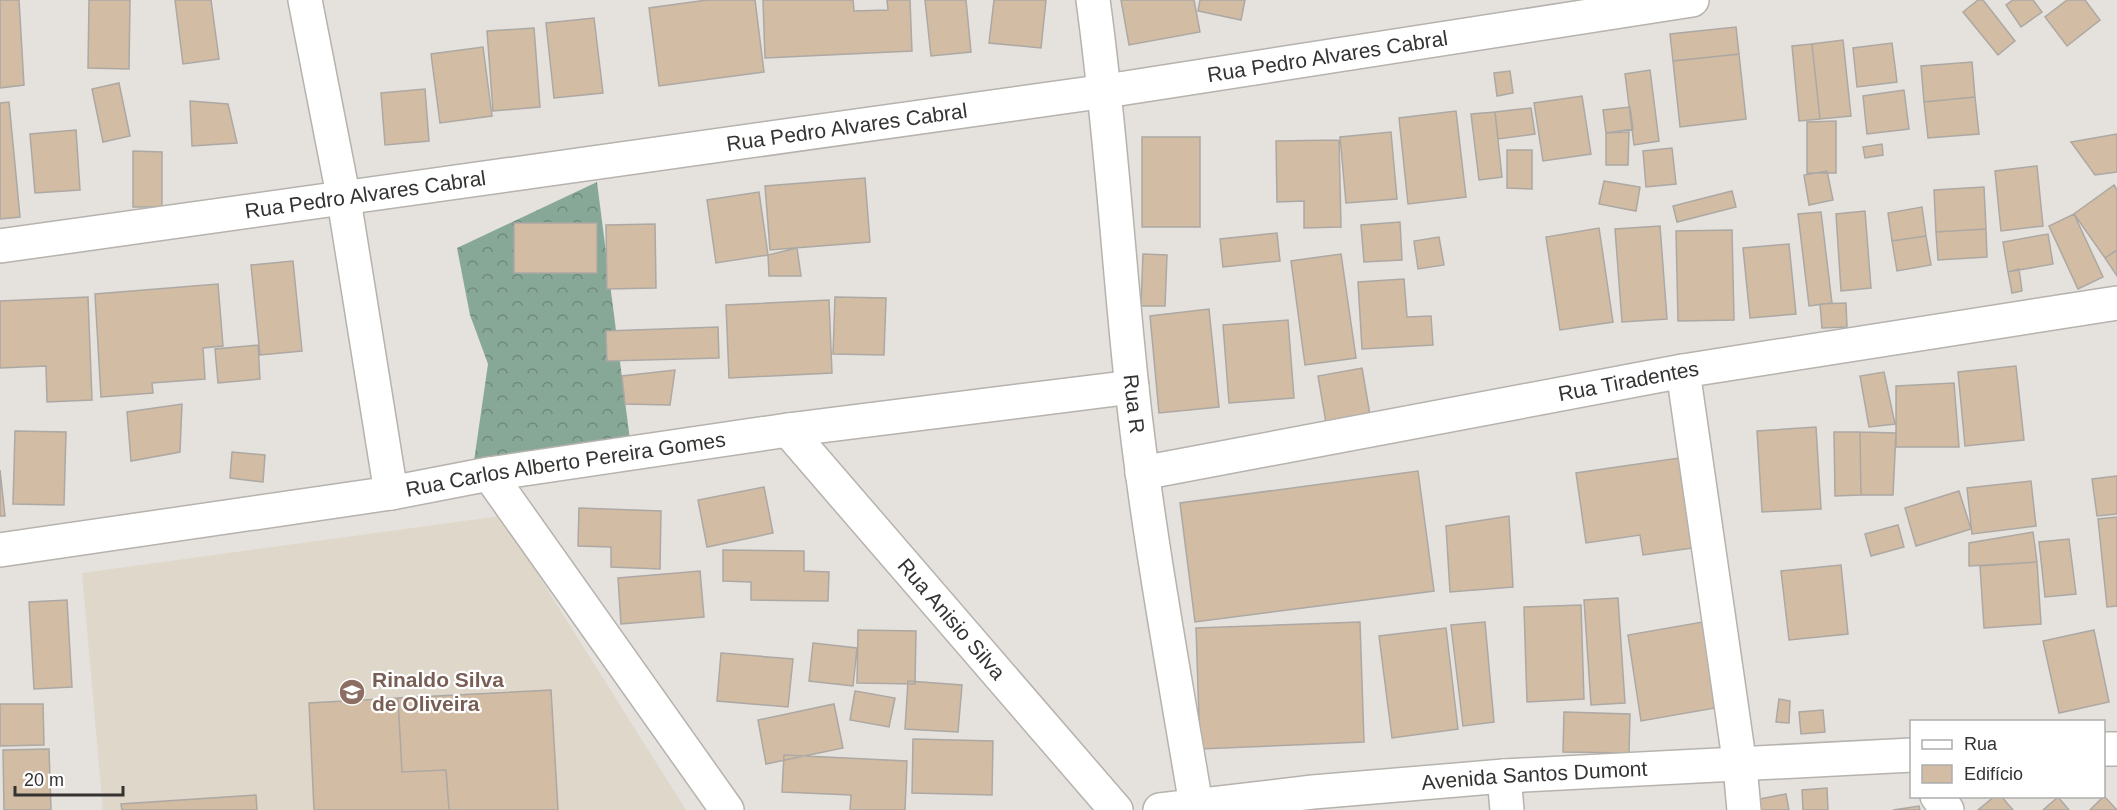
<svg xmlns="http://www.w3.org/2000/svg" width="2117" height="810" font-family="Arial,sans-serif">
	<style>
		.built { fill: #dfd7ca }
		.forest { fill: url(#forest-crowns) }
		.building { fill: #d3bca4; stroke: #aca8a3; stroke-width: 1.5 }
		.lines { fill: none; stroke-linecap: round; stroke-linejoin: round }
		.minor-casing { stroke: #b6b2ad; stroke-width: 36 }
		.minor { stroke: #fff; stroke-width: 33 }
		.labels { text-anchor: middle; stroke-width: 4.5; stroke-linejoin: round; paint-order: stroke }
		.street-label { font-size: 21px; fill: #343331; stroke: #fff }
		.education-label { font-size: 21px; font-weight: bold; fill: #785e54; stroke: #fff; text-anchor: start }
	</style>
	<defs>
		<pattern id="forest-crowns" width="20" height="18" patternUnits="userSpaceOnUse" patternTransform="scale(1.5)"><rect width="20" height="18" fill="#88a897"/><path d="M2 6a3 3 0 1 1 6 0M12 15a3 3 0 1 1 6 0" fill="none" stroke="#70897c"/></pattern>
	</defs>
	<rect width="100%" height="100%" fill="#e5e1dc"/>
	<path class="built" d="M501,516L686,810H103L82,573Z"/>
	<path class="forest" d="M597,182L630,440L474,461L488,364L470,315L457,248Z"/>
	<path class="building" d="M0,0H19L24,85L0,88Z
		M89,0H130L129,69L88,68Z
		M175,0H211L219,59L183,64Z
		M755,0L764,72L659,86L649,8L707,0Z
		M763,0H853L854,11L888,10L887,0H910L912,51L765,58Z
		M925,0H966L971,52L931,56Z
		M994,0H1046L1041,48L989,43Z
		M1121,0H1194L1200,32L1129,45Z
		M1200,0H1245L1241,20L1198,11Z
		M1978,0H1983L2015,41L1998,55L1963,12Z
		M2013,0H2033L2042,12L2021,27L2006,5Z
		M2067,0H2085L2100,20L2067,46L2045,17Z
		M594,18L603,93L554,98L546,23Z
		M1736,27L1739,54L1673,61L1670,34Z
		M534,28L540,107L493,111L487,31Z
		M1843,40L1851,116L1820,119L1812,44Z
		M1892,43L1897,82L1857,87L1853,48Z
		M1812,44L1820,119L1799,121L1792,46Z
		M483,47L492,116L440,123L431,54Z
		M1739,54L1746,119L1680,127L1673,61Z
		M1972,62L1975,97L1924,102L1921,66Z
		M1650,70L1659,141L1634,145L1625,74Z
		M1510,71L1513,93L1497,96L1494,73Z
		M119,83L130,136L103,142L92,89Z
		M425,89L429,141L385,145L381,93Z
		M1904,90L1909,129L1867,134L1863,96Z
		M1582,96L1591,154L1543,161L1534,103Z
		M1975,97L1979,134L1928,138L1924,102Z
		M190,101L228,104L237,143L192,146Z
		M9,102L20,217L0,219V103Z
		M1630,107L1633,129L1606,133L1603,110Z
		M1531,108L1535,134L1498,139L1495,112Z
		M1456,111L1466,197L1408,204L1399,118Z
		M1495,112L1502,177L1479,180L1471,114Z
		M1836,121V173H1807V122Z
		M76,130L80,190L35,193L30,134Z
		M1391,132L1397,199L1346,203L1340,137Z
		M1629,132L1628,165H1606V133Z
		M2117,134V172L2095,175L2071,142Z
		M1142,137H1200V227H1142Z
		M1339,140L1341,227L1304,228V201L1277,202L1276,141Z
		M1882,144L1883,155L1865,158L1863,147Z
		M1672,148L1676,184L1646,187L1643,151Z
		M1507,150H1532V189L1507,188Z
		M133,151L162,152V207H133Z
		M2037,166L2043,226L2001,231L1995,171Z
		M1827,171L1833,200L1809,205L1804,175Z
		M865,178L870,242L770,250L765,186Z
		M1604,181L1640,187L1636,211L1599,204Z
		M2114,185L2117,190V250L2105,258L2074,214Z
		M1984,187L1986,229L1936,232L1934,190Z
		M1732,191L1736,207L1677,222L1673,206Z
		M759,192L768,255L716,263L707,200Z
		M1922,207L1926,236L1892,241L1888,213Z
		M1865,211L1871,288L1841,291L1836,214Z
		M1821,212L1832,303L1809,306L1798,214Z
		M2074,214L2103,277L2078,289L2049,226Z
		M1400,222L1402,260L1364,262L1361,225Z
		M514,223H597V273H514Z
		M655,224L656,288L607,289L606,225Z
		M1660,226L1667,319L1622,322L1615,229Z
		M1599,228L1613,322L1560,330L1546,237Z
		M1986,229L1987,257L1938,260L1936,232Z
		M1732,230L1734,320L1678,321L1676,231Z
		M1277,233L1280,261L1223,267L1220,239Z
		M2048,234L2053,264L2008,272L2003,242Z
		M1926,236L1931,265L1897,271L1892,241Z
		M1439,237L1444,265L1418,269L1414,241Z
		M1789,244L1796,314L1750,318L1743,248Z
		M797,248L801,276H769L768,255Z
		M2117,250V276L2105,258Z
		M1143,254L1167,255L1165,306H1141Z
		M1341,254L1356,358L1305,365L1291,261Z
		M293,261L302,351L260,355L251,265Z
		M2019,269L2022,291L2012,293L2008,272Z
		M1404,279L1407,317L1431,316L1433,345L1362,349L1358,282Z
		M218,284L223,346L203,348L205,379L152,383L153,393L101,397L95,294Z
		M88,297L92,400L47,402L46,366L0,368V301Z
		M835,297L886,298L884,355L833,354Z
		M829,300L832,373L729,378L726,305Z
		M1846,303L1847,327L1822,328L1820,304Z
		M1209,309L1219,407L1159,413L1150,316Z
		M1288,320L1294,398L1229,403L1223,325Z
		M718,327L719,358L607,361L606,331Z
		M258,345L260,379L218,383L215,349Z
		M2016,366L2024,440L1965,446L1958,372Z
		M1362,368L1370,415L1326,423L1318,376Z
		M675,370L670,405L625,404L622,376Z
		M1884,372L1895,424L1869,427L1860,376Z
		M1954,383L1959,447H1896V386Z
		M182,404L180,452L131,461L127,412Z
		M1816,427L1821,509L1762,512L1757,431Z
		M15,431L66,432L64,505L13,504Z
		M1834,432H1860L1861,495L1835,496Z
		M1860,432L1896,433L1893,495H1861Z
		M232,452L265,455L263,482L230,478Z
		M1686,457L1699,547L1643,555L1640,535L1586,543L1576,473Z
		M0,470L5,516H0Z
		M1418,471L1434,591L1195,622L1180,503Z
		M2117,476V514L2097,516L2092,479Z
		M2031,481L2036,526L1972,534L1967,488Z
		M764,487L773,533L707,547L698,500Z
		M1959,491L1971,529L1916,546L1905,508Z
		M579,508L661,511L660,569L611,567V547L578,546Z
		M1509,516L1513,587L1450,592L1446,526Z
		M2117,517V606L2107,607L2098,519Z
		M1898,525L1904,547L1871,556L1865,534Z
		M2033,532L2037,562L1969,566V543Z
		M2069,539L2076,594L2045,597L2039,542Z
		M723,550L804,551V571L829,572L828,601L751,600V582L723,581Z
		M2037,562L2041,624L1984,628L1980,566Z
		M1841,565L1848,634L1789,640L1781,571Z
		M700,571L704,617L621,624L618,578Z
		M1618,598L1625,703L1591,705L1584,600Z
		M67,600L72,687L34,689L29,602Z
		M1581,605L1584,699L1527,702L1524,607Z
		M1708,621L1721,707L1641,721L1628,635Z
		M1360,622L1364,742L1200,749L1196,628Z
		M1485,622L1494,722L1463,726L1451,625Z
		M1446,628L1458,729L1392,738L1379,636Z
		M858,630L916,631L915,684L857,683Z
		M2094,630L2109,702L2059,713L2043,641Z
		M813,643L857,648L853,686L809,681Z
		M721,653L793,659L788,707L717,701Z
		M908,681L962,685L958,732L905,729Z
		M551,690L558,810H449L446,770L402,772L398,698Z
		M855,691L895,698L889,727L850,720Z
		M398,698L402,772L446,770L449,810H314L309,703Z
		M1779,699L1790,701L1789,723L1776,722Z
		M0,704H43L44,745L0,746Z
		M834,704L843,748L766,764L758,720Z
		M1823,710L1825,732L1801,734L1799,712Z
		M1564,712L1630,714L1629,753L1563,752Z
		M913,739L993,741L992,795L912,793Z
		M49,749L51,810H4L3,750Z
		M784,755L907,761L905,810H850L851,795L782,792Z
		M1827,788L1828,810H1803L1802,790Z
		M1786,794L1789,810H1755L1754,800Z
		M256,795L257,810H122L121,804Z
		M1995,796H2001L2013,810H1978Z
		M2104,796L2117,810H2090Z
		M2058,797L2069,810H2043Z
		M1919,806L1920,810H1893Z"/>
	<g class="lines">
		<defs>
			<g id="minor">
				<path d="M305,0L344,200L391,493"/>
				<path id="s1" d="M1093,0C1111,129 1118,259 1132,388C1147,528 1173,667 1196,805"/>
				<path id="s2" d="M0,246L1106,91L1692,0"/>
				<path d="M1683,371L1740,766L1744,810"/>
				<path id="s3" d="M788,430L1116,810"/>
				<path id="s4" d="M1142,473L1683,371L2117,303"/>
				<path d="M489,474L727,810"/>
				<path id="s5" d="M0,550L391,493L489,474L788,430L1132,387"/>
				<path d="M2104,749H2117"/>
				<path d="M1504,776L1507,810"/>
				<path d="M1937,796L1947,810"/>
				<path id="s6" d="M1160,810L1313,792L1504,776L1912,755"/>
			</g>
		</defs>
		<use href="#minor" class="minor-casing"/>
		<use href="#minor" class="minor"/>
	</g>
	<defs>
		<symbol id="school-disc" viewBox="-11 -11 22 22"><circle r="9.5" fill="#8d6e63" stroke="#fff"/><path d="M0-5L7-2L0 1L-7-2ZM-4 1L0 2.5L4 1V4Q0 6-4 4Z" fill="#fff"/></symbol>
	</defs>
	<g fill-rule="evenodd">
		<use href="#school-disc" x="337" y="677" width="30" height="30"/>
	</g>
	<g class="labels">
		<g class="street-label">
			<text dy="7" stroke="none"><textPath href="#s2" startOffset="1341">Rua Pedro Alvares Cabral</textPath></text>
			<text dy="7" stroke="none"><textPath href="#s2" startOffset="855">Rua Pedro Alvares Cabral</textPath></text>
			<text dy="7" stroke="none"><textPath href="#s2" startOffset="369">Rua Pedro Alvares Cabral</textPath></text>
			<text dy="7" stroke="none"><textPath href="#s4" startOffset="495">Rua Tiradentes</textPath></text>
			<text dy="7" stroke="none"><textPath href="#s1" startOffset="406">Rua R</textPath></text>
			<text dy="7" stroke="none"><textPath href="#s5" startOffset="572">Rua Carlos Alberto Pereira Gomes</textPath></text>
			<text dy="7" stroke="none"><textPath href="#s3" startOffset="250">Rua Anisio Silva</textPath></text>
			<text dy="7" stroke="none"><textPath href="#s6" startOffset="376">Avenida Santos Dumont</textPath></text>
		</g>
		<g class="education-label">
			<text x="372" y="687">Rinaldo Silva<tspan x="372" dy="24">de Oliveira</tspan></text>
		</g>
	</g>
	<rect x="1910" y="720" width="195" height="78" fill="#ffffff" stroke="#aeadad" stroke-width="1.5"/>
	<rect x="1922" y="740" width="30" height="9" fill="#ffffff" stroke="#aeadad" stroke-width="1.5"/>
	<text x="1964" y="750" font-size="18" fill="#343331">Rua</text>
	<rect x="1922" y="765" width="30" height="18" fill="#d3bca4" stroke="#aeadad" stroke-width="1.5"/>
	<text x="1964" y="780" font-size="18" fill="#343331">Edifício</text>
	<path d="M15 786v9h108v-9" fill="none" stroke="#343331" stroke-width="3"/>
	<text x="24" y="786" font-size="18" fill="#343331" stroke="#ffffff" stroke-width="4.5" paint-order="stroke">20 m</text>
</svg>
